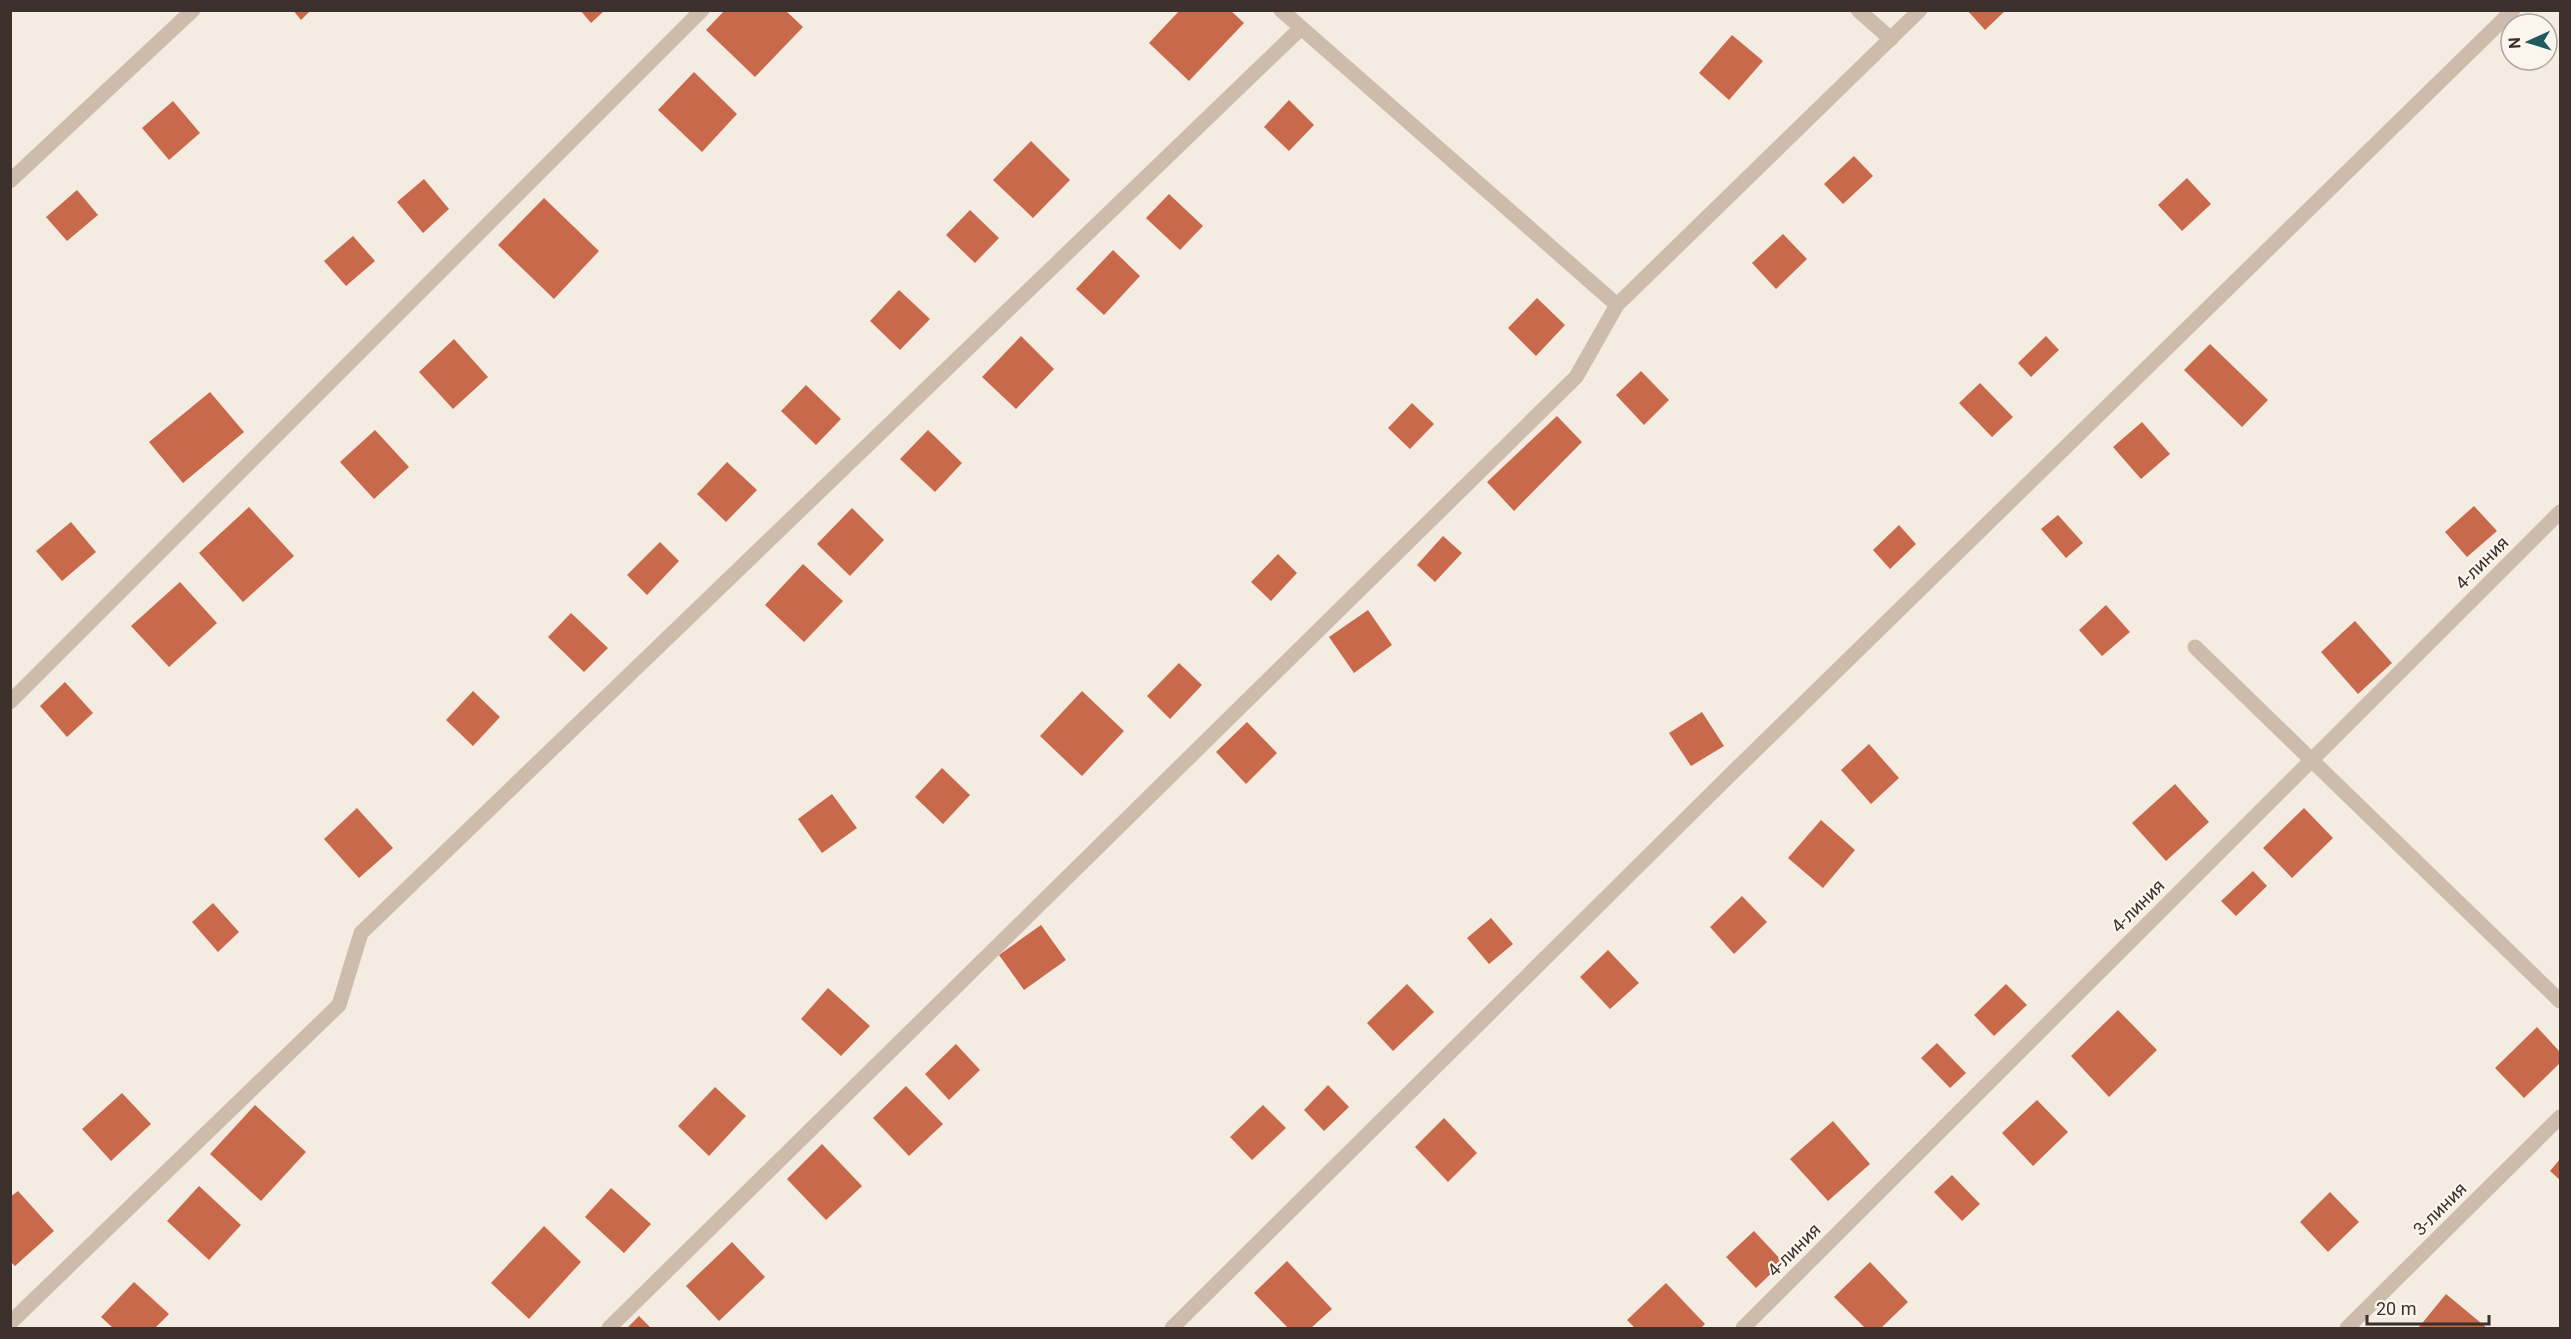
<svg xmlns="http://www.w3.org/2000/svg" width="2571" height="1339" font-family="Roboto,sans-serif">
	<style>
		.building { fill: #c8694b }
		.lines { fill: none; stroke-linecap: round; stroke-linejoin: round }
		.minor { stroke: #cdbbac; stroke-width: 15 }
		.labels { text-anchor: middle; stroke-width: 4.5; stroke-linejoin: round; paint-order: stroke }
		.street-label { font-size: 18px; fill: #3b302b; stroke: #fbf5ee }
	</style>
	<rect width="100%" height="100%" fill="#f4ebe1"/>
	<path class="building" d="M293,10H311L301,20Z
		M580,10H605L591,23Z
		M725,10H785L803,27L755,77L706,30Z
		M1180,10H1230L1244,23L1189,81L1149,43Z
		M1967,10H2006L1985,30Z
		M1732,35L1763,61L1729,100L1699,73Z
		M694,72L737,114L702,152L658,110Z
		M1289,100L1314,125L1289,151L1264,127Z
		M173,101L200,133L169,160L142,128Z
		M1031,141L1070,180L1033,218L993,180Z
		M1854,156L1873,176L1843,204L1824,184Z
		M2187,178L2211,204L2182,231L2158,205Z
		M424,179L449,209L423,233L397,202Z
		M77,190L98,215L67,241L46,217Z
		M1169,194L1203,226L1180,250L1146,218Z
		M544,198L599,251L554,299L498,245Z
		M970,210L999,238L975,263L946,235Z
		M1783,234L1807,259L1776,289L1752,263Z
		M353,236L375,261L346,286L324,261Z
		M1113,250L1140,276L1104,315L1076,289Z
		M899,290L930,319L900,350L870,321Z
		M1537,298L1565,325L1536,356L1508,328Z
		M1021,336L1054,369L1016,409L982,377Z
		M2046,336L2059,350L2031,377L2018,363Z
		M454,339L488,377L453,409L419,372Z
		M2210,344L2268,400L2242,427L2184,370Z
		M1641,371L1669,400L1644,425L1616,395Z
		M1980,383L2013,417L1992,437L1959,403Z
		M806,385L841,419L816,445L781,411Z
		M210,392L244,432L183,483L149,442Z
		M1412,403L1434,424L1410,449L1388,428Z
		M1557,416L1582,442L1514,511L1487,482Z
		M2142,422L2170,454L2141,479L2113,447Z
		M375,430L409,467L374,499L340,462Z
		M928,430L962,463L935,492L900,459Z
		M727,462L757,490L726,522L697,494Z
		M2474,506L2497,531L2467,557L2445,532Z
		M249,507L294,556L243,602L199,553Z
		M852,508L884,540L850,576L817,544Z
		M2058,515L2083,543L2066,558L2041,529Z
		M71,522L96,552L62,581L36,551Z
		M1899,525L1916,544L1890,569L1873,550Z
		M1443,536L1462,553L1435,582L1417,565Z
		M660,542L679,561L647,595L627,575Z
		M1278,554L1297,573L1271,601L1251,582Z
		M803,564L843,601L804,642L765,605Z
		M180,582L217,623L169,667L131,626Z
		M2106,605L2130,632L2102,656L2079,630Z
		M1368,610L1392,645L1354,673L1329,637Z
		M571,613L608,648L584,672L548,637Z
		M2355,621L2392,663L2358,694L2321,652Z
		M1179,663L1202,685L1170,719L1147,696Z
		M65,682L93,713L67,737L40,706Z
		M473,691L500,717L473,746L446,720Z
		M1082,691L1124,731L1082,776L1040,736Z
		M1702,712L1724,746L1691,766L1669,733Z
		M1247,722L1277,753L1246,784L1216,752Z
		M1869,744L1899,778L1871,804L1841,770Z
		M942,768L970,795L943,824L915,797Z
		M2175,784L2209,822L2166,861L2132,823Z
		M832,794L857,828L822,853L798,819Z
		M357,808L393,848L359,878L324,839Z
		M2304,808L2333,838L2292,878L2263,848Z
		M1821,820L1855,850L1823,888L1788,858Z
		M2253,871L2267,886L2236,916L2221,901Z
		M1742,896L1767,922L1734,954L1710,927Z
		M213,903L239,932L218,952L192,922Z
		M1491,918L1513,944L1489,964L1467,938Z
		M1041,925L1066,960L1024,990L999,955Z
		M1608,950L1639,983L1610,1009L1580,977Z
		M1407,984L1434,1012L1393,1051L1367,1023Z
		M2006,984L2027,1005L1994,1036L1974,1015Z
		M828,988L870,1026L841,1056L801,1019Z
		M2118,1010L2157,1050L2109,1097L2071,1056Z
		M2537,1027L2560,1052V1063L2524,1098L2495,1068Z
		M1937,1043L1966,1073L1950,1088L1921,1058Z
		M956,1044L980,1070L949,1100L925,1074Z
		M1328,1085L1349,1107L1324,1131L1304,1110Z
		M906,1086L943,1124L909,1156L873,1118Z
		M715,1087L746,1116L709,1156L678,1126Z
		M122,1093L151,1124L111,1161L82,1129Z
		M2037,1100L2068,1132L2033,1166L2002,1133Z
		M255,1105L306,1152L261,1201L210,1154Z
		M1263,1105L1286,1128L1252,1160L1230,1137Z
		M1444,1118L1477,1153L1448,1182L1415,1147Z
		M1833,1121L1870,1164L1828,1201L1790,1159Z
		M822,1144L862,1186L826,1220L787,1179Z
		M2560,1159V1180L2550,1171Z
		M1952,1175L1980,1204L1962,1221L1934,1192Z
		M199,1186L241,1225L209,1260L167,1221Z
		M611,1188L651,1224L624,1253L585,1217Z
		M18,1191L54,1231L15,1266L10,1261V1197Z
		M2330,1192L2359,1222L2328,1252L2300,1222Z
		M544,1226L581,1262L529,1319L491,1283Z
		M1754,1231L1783,1262L1756,1288L1726,1257Z
		M732,1242L765,1277L719,1321L686,1286Z
		M1287,1261L1332,1309L1311,1328H1288L1254,1293Z
		M1870,1262L1908,1302L1881,1328H1865L1834,1297Z
		M134,1282L169,1314L155,1328H113L101,1317Z
		M1666,1283L1705,1324L1701,1328H1635L1627,1320Z
		M2446,1294L2487,1328L2419,1327Z
		M639,1316L651,1328H627Z"/>
	<g class="lines">
		<path class="minor" d="M1281,10L1617,305
			M1858,10L1891,39
			M10,181L193,10
			M2195,647L2560,1001
			M10,702L702,10
			M10,1323L339,1005L361,933L1301,28
			M609,1328L1576,377L1617,305L1920,10
			M1172,1328L1727,778L2513,10
			M1743,1328L2560,512
			M2347,1328L2560,1117"/>
	</g>
	<g class="labels">
		<g class="street-label">
			<text transform="translate(2482 563) rotate(-45)" y="6">4-линия</text>
			<text transform="translate(2138 906) rotate(-45)" y="6">4-линия</text>
			<text transform="translate(2440 1209) rotate(-45)" y="6">3-линия</text>
			<text transform="translate(1794 1250) rotate(-45)" y="6">4-линия</text>
		</g>
	</g>
	<rect width="2571" height="1339" fill="none" stroke="#3b302b" stroke-width="24"/>
	<g transform="translate(2529 42) rotate(266)"><circle r="28" fill="#fbf5ee" stroke="#aea6a0" stroke-width="1.5"/>
	<path d="M0-4.5L10 22L0 15L-10 22Z" fill="#1f5a5e"/>
	<text y="-9" font-size="16" font-weight="bold" text-anchor="middle" fill="#3b302b">N</text>
	</g>
	<path d="M2367 1315v9h122v-9" fill="none" stroke="#3b302b" stroke-width="3"/>
	<text x="2376" y="1315" font-size="18" fill="#3b302b" stroke="#fbf5ee" stroke-width="4.5" paint-order="stroke">20 m</text>
</svg>
